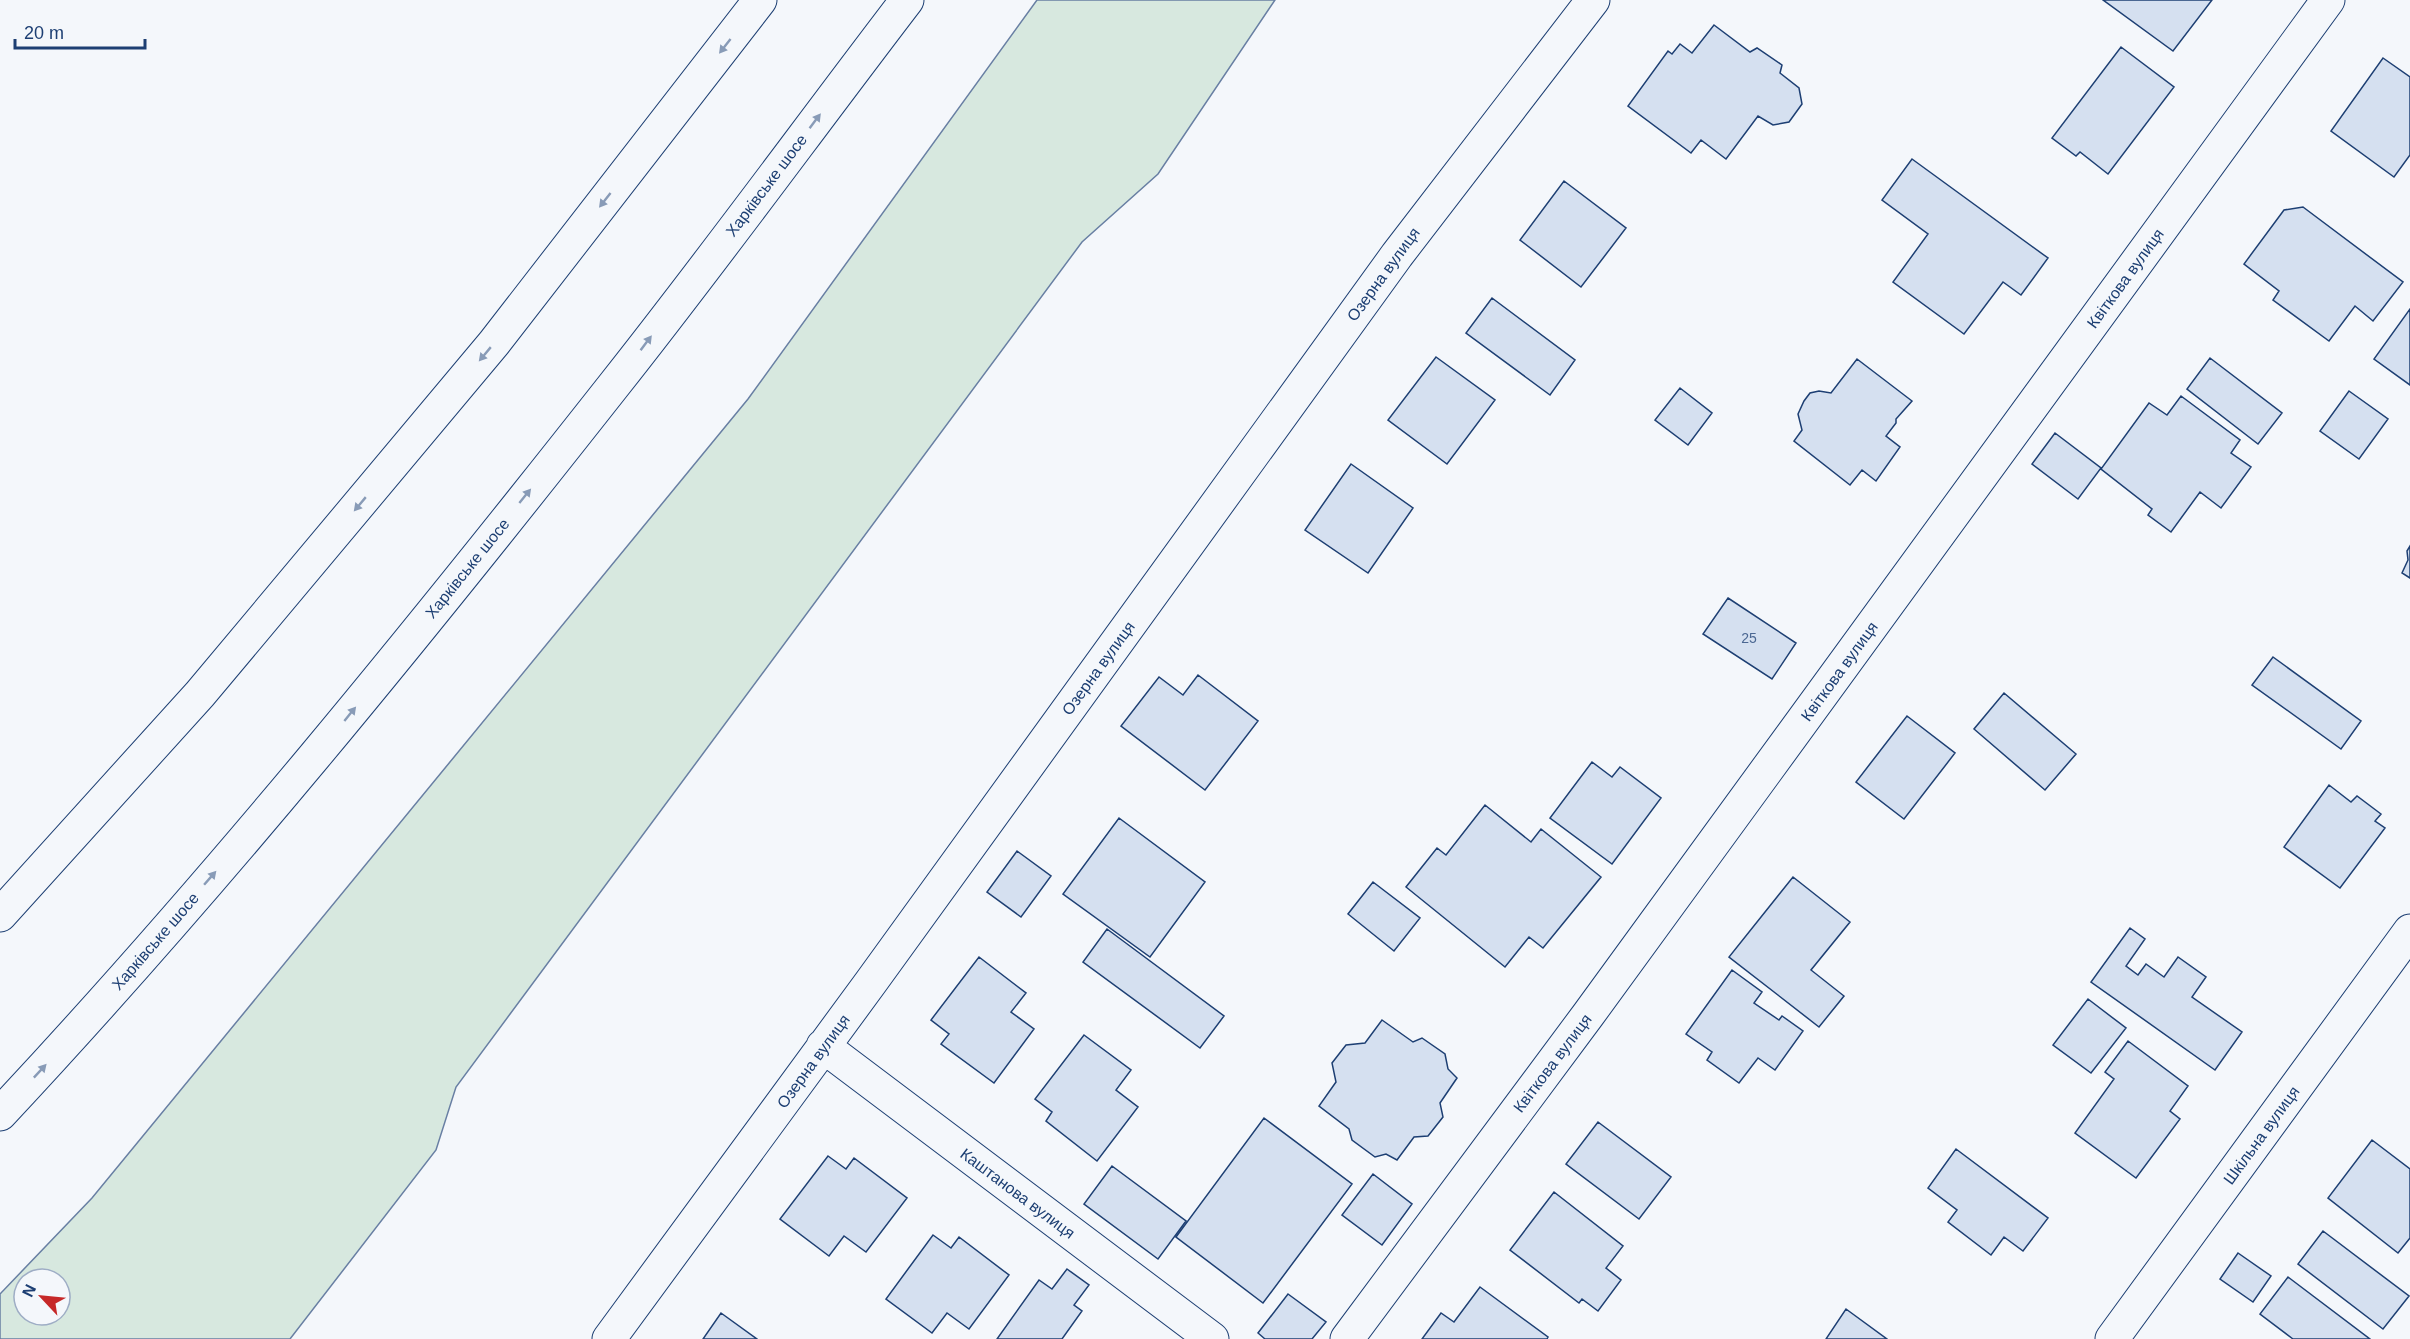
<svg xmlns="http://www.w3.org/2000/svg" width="2410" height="1339" font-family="Arial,sans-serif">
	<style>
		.green { fill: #d7e8df; stroke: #687fa3; stroke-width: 1.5; fill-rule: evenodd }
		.building { fill: #d5e0f0; stroke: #1d3f73; stroke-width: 1.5 }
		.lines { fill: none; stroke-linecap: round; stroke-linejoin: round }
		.minor-casing { stroke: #1d3f73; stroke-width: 35 }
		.motorway-casing { stroke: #1d3f73; stroke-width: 35 }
		.minor { stroke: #f4f7fb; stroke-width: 33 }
		.motorway { stroke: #f4f7fb; stroke-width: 33 }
		.oneway { fill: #889bb7 }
		.labels { text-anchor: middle; stroke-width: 4.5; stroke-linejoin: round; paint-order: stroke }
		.number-label { font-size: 14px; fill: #4b6792 }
		.street-label { font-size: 16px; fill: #1d3f73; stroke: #f4f7fb }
	</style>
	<rect width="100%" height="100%" fill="#f4f7fb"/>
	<path class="green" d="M1037,0H1275L1158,174L1082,242L456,1087L436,1150L290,1339H0V1294L92,1198L748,399ZM24,1279H60V1315H24Z"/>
	<path class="building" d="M2103,0H2212L2173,51Z
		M1714,25L1750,52L1757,48L1782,65L1780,73L1799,88L1802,104L1789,122L1773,125L1758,116L1726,159L1701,140L1691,153L1628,106L1668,51L1672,54L1680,44L1692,53Z
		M2121,47L2174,87L2108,174L2080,152L2076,156L2052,138Z
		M2383,58L2410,77V155L2394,177L2331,131Z
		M1912,159L2048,258L2021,295L2003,282L1964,334L1893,282L1928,234L1882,200Z
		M1564,181L1626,228L1581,287L1520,240Z
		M2303,207L2403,282L2373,321L2355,306L2329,341L2273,300L2279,291L2244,264L2284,210Z
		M1492,298L1575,360L1550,395L1466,333Z
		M2410,309V385L2374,359Z
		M1436,357L1495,400L1447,464L1388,420Z
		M2210,358L2282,413L2258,444L2187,389Z
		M1857,359L1912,401L1896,419V423L1886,436L1900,447L1876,481L1862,470L1850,485L1794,441L1802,430L1798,414L1804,401L1810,393L1819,391L1831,393Z
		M1680,388L1712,413L1688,445L1655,420Z
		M2349,391L2388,419L2359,459L2320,431Z
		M2181,396L2240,440L2231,453L2251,467L2221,508L2200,492L2171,532L2148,515L2152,509L2101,469L2149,403L2167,415Z
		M2055,433L2101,468L2078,499L2032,464Z
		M1351,464L1413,508L1368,573L1305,530Z
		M2410,546V578L2402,573L2408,560L2407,551Z
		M1728,598L1796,643L1772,679L1703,634Z
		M2273,657L2361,721L2341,749L2252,685Z
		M1198,675L1258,721L1205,790L1121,726L1159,677L1183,695Z
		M2004,693L2076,754L2045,790L1974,729Z
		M1907,716L1955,753L1904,819L1856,782Z
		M1592,762L1612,777L1620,767L1661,798L1612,864L1550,818Z
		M2329,785L2351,802L2357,796L2381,814L2375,821L2385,828L2340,888L2284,847Z
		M1485,805L1531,842L1541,829L1601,877L1543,948L1529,937L1505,967L1406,887L1437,848L1446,855Z
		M1119,818L1205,882L1150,957L1063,894Z
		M1017,851L1051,876L1021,917L987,892Z
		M1793,877L1850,922L1811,970L1844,996L1819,1027L1729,957Z
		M1373,882L1420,918L1394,951L1348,914Z
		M2130,928L2145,939L2126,966L2138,975L2146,964L2164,977L2178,957L2206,977L2192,997L2242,1032L2215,1070L2091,982Z
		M1107,929L1224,1016L1200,1048L1083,962Z
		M979,957L1026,993L1011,1012L1034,1029L994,1083L941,1044L949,1034L931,1020Z
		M1732,970L1762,992L1754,1003L1779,1020L1782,1016L1803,1031L1775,1070L1758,1058L1739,1083L1707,1060L1712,1052L1686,1034Z
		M2088,999L2126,1028L2091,1073L2053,1045Z
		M1382,1020L1413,1042L1422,1038L1445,1054L1448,1069L1457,1078L1440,1103L1443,1117L1428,1136L1414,1137L1397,1160L1386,1154L1375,1157L1352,1140L1349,1129L1319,1106L1336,1082L1332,1063L1346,1045L1365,1043Z
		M1084,1035L1131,1070L1116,1090L1138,1107L1097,1161L1046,1121L1052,1112L1035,1099Z
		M2128,1041L2188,1086L2170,1111L2180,1119L2136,1178L2075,1133L2114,1079L2105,1072Z
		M1264,1118L1352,1184L1263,1303L1176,1237Z
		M1598,1122L1671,1177L1639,1219L1566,1164Z
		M2372,1140L2410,1169V1238L2398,1253L2328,1198Z
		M1956,1149L2048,1218L2023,1251L2004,1237L1991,1255L1948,1222L1957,1210L1928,1188Z
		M828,1156L846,1169L854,1158L907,1198L866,1252L844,1236L829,1256L780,1219Z
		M1112,1166L1186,1221L1158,1259L1084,1204Z
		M1373,1174L1412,1204L1382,1245L1342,1215Z
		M1554,1192L1623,1246L1606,1268L1621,1280L1598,1311L1582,1299L1579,1303L1510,1250Z
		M2323,1231L2409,1296L2383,1329L2298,1264Z
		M933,1235L951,1248L959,1237L1009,1275L969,1329L947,1313L932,1333L886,1299Z
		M2238,1253L2271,1276L2253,1302L2220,1279Z
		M1067,1269L1089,1285L1074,1305L1082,1311L1062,1339H997L1039,1280L1052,1289Z
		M2288,1277L2370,1339H2293L2260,1314Z
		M1480,1287L1548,1337L1547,1339H1422L1441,1313L1454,1322Z
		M1288,1294L1326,1322L1312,1339H1265L1258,1333Z
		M1846,1309L1887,1339H1826Z
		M721,1313L757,1339H703Z"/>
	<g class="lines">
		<defs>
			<path id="minor" d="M823,1046L1212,1339
				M609,1339L871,982L1397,255L1593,0
				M1347,1339L1588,1015L2328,0
				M2112,1339L2410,931"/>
			<path id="motorway" d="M0,915L200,694L494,343L760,0
				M0,1114C217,882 417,635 614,385C714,259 809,128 907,0"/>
		</defs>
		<use href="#minor" class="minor-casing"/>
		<use href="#motorway" class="motorway-casing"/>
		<use href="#minor" class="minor"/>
		<use href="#motorway" class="motorway"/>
	</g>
	<defs><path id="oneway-solid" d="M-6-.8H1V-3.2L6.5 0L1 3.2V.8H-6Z" transform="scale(1.5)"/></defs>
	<g class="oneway">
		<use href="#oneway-solid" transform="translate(725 46) rotate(128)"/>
		<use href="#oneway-solid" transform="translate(815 121) rotate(-53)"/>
		<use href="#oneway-solid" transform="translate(605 200) rotate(128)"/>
		<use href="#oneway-solid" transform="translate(646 343) rotate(-53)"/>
		<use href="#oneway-solid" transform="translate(485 354) rotate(130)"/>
		<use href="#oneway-solid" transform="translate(525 496) rotate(-51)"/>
		<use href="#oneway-solid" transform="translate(360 504) rotate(130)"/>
		<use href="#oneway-solid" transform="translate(350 714) rotate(-51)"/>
		<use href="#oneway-solid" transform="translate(210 878) rotate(-49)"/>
		<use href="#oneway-solid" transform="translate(40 1071) rotate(-47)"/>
	</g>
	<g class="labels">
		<g class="number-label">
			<text x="1749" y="643">25</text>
		</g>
		<g class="street-label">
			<text transform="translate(766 185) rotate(-53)" y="6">Харківське шосе</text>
			<text transform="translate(1383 274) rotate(-54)" y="6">Озерна вулиця</text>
			<text transform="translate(2125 278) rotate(-54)" y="6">Квіткова вулиця</text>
			<text transform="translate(467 568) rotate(-51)" y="6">Харківське шосе</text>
			<text transform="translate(1098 668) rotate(-54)" y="6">Озерна вулиця</text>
			<text transform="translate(1839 671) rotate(-54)" y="6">Квіткова вулиця</text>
			<text transform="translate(155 941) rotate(-49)" y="6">Харківське шосе</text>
			<text transform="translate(813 1061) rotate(-54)" y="6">Озерна вулиця</text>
			<text transform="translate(1552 1063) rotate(-53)" y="6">Квіткова вулиця</text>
			<text transform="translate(2261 1135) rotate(-54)" y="6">Шкільна вулиця</text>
			<text transform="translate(1018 1193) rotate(37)" y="6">Каштанова вулиця</text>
		</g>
	</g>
	<g transform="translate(42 1297) rotate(296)"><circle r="28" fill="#f4f7fb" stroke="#9eadc5" stroke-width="1.5"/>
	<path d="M0-4.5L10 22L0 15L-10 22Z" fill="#c62828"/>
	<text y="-9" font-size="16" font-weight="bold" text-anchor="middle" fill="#1d3f73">N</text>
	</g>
	<path d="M15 39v9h130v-9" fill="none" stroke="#1d3f73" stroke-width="3"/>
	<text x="24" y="39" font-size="18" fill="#1d3f73" stroke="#f4f7fb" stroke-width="4.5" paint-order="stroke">20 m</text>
</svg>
